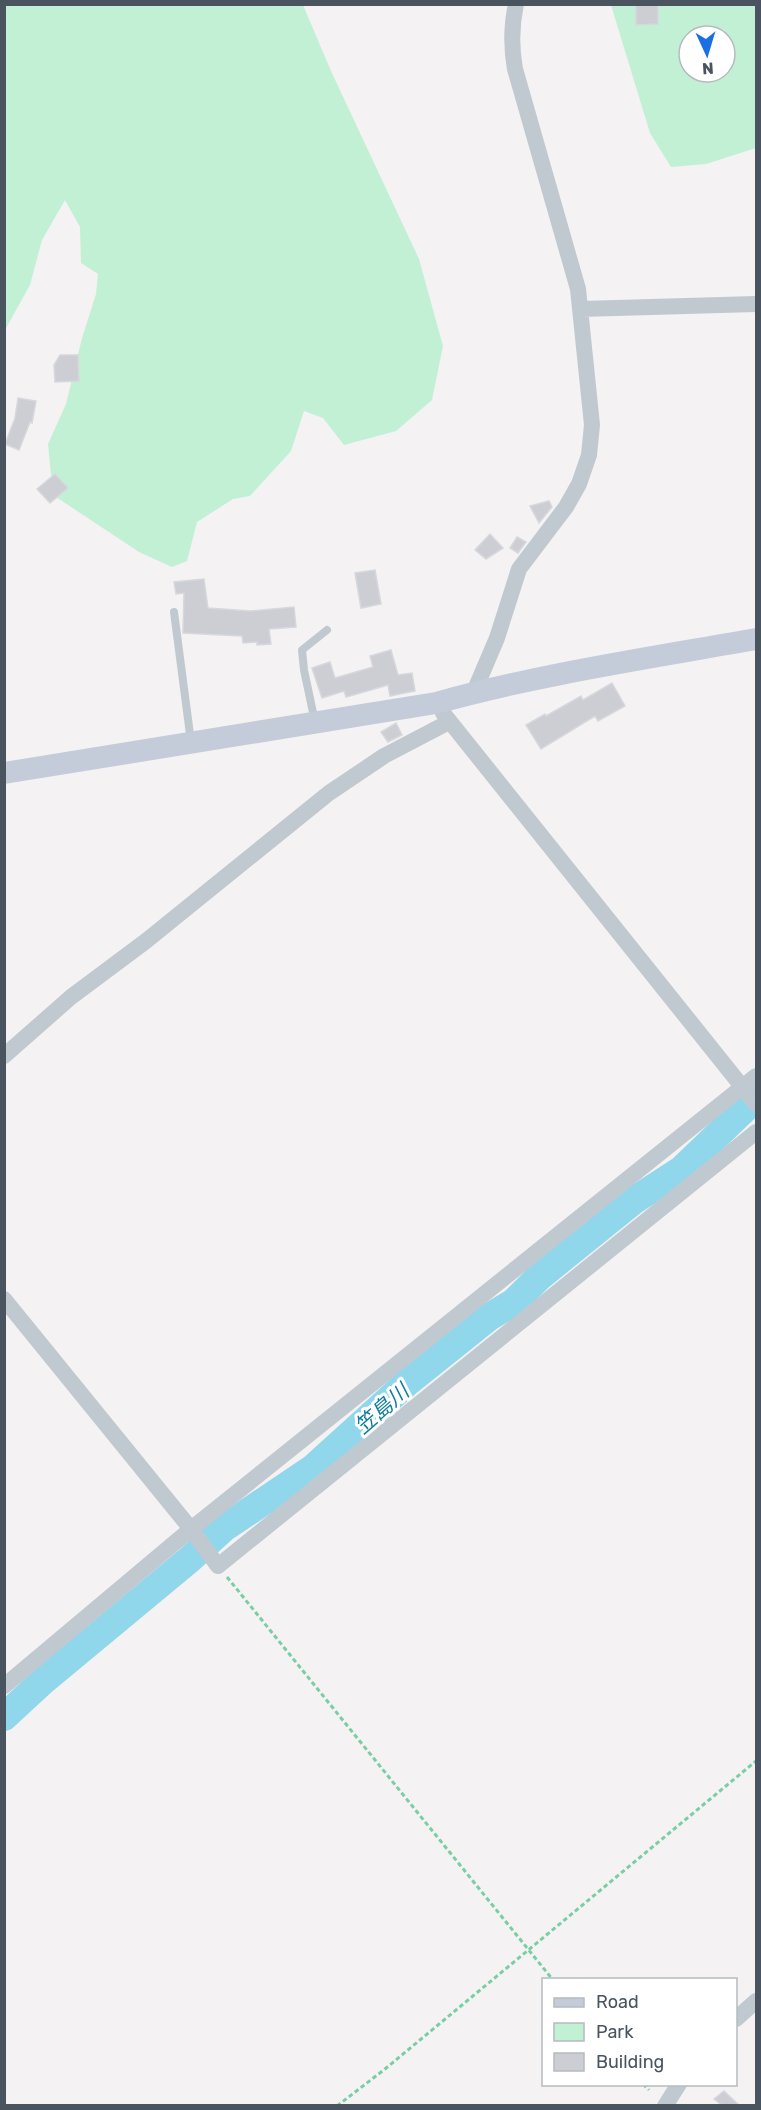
<svg xmlns="http://www.w3.org/2000/svg" width="761" height="2110" font-family="Rubik,'Noto Sans JP',sans-serif">
	<style>
		.green { fill: #c2f0d5; fill-rule: evenodd }
		.lines { fill: none; stroke-linecap: round; stroke-linejoin: round }
		.river { stroke: #90d7ec; stroke-width: 28 }
		.building { fill: #ccced4; stroke: #d6d8dd; stroke-width: 1.5 }
		.path { stroke: #7acea6; stroke-width: 3; stroke-dasharray: 4.5 3; stroke-linecap: butt }
		.lane { stroke: #c0c9d0; stroke-width: 8 }
		.street { stroke: #c0c9d0; stroke-width: 16 }
		.secondary { stroke: #c3ccd8; stroke-width: 22 }
		.labels { text-anchor: middle; stroke-width: 6; stroke-linejoin: round; paint-order: stroke }
		.water-label { font-size: 21px; font-style: italic; fill: #0e7d9d; stroke: #fff }
	</style>
	<rect width="100%" height="100%" fill="#f4f2f2"/>
	<path class="green" d="M5,5H303L331,71L419,259L443,346L432,400L396,431L344,445L323,418L304,411L291,451L250,496L233,499L197,522L187,561L172,567L139,552L53,495L48,444L66,404L82,338L96,294L98,274L81,263L80,227L65,200L42,240L30,285L5,330Z
		M611,5H756V148L706,164L671,167L650,133ZM689,36H725V72H689Z"/>
	<g class="lines">
		<path class="river" d="M4,1717L43,1681L190,1559L224,1528L313,1468L409,1381L489,1317L514,1302L539,1277L633,1201L681,1170L756,1098"/>
	</g>
	<path class="building" d="M636,4H658V24L636,25Z
		M60,355H78L79,381L55,382L54,365Z
		M18,398L36,401L32,423L30,422L19,450L5,444L15,418Z
		M55,474L68,488L50,503L37,489Z
		M549,501L552,507L539,523L530,506Z
		M490,534L503,548L486,559L475,550Z
		M517,537L526,542L518,553L510,548Z
		M375,570L381,604L361,608L355,573Z
		M204,579L208,608L251,611L294,607L296,627L269,629L271,644L257,645V642L243,643L242,636L183,633L184,593L176,594L174,582Z
		M391,650L398,675L412,673L415,691L390,696L388,685L346,697L344,691L322,698L312,668L330,662L335,678L373,667L370,656Z
		M612,683L625,706L598,721L595,716L541,749L526,725L545,714L546,716L581,696L583,700Z
		M396,723L402,735L388,742L381,732Z
		M724,2091L740,2106H723L714,2099Z"/>
	<g class="lines">
		<path class="path" d="M227,1577L553,1980
			M643,2084L649,2090
			M337,2106L385,2069L756,1761"/>
		<path class="lane" d="M174,612L191,742
			M315,722L304,670L302,650L327,630"/>
		<path class="street" d="M581,309L756,304
			M474,692L497,638L519,569L566,507L579,484L589,455L592,425L578,289L515,69C511,47 511,27 516,4
			M443,713L756,1104
			M4,1056L71,997L146,941L329,793L384,756L449,722
			M4,1299L191,1529L218,1566L756,1132
			M4,1686L191,1529L756,1076
			M736,2019L756,2001
			M665,2106L679,2084"/>
		<path class="secondary" d="M4,773L436,703C541,674 649,658 756,639"/>
	</g>
	<g class="labels">
		<g class="water-label">
			<text transform="translate(382 1409) rotate(-41)" y="7">笠島川</text>
		</g>
	</g>
	<rect width="761" height="2110" fill="none" stroke="#49545f" stroke-width="12"/>
	<rect x="542" y="1978" width="195" height="108" fill="#ffffff" stroke="#b6bbbf" stroke-width="1.5"/>
	<rect x="554" y="1998" width="30" height="9" fill="#c3ccd8" stroke="#b6bbbf" stroke-width="1.5"/>
	<text x="596" y="2008" font-size="18" fill="#49545f">Road</text>
	<rect x="554" y="2023" width="30" height="18" fill="#c2f0d5" stroke="#b6bbbf" stroke-width="1.5"/>
	<text x="596" y="2038" font-size="18" fill="#49545f">Park</text>
	<rect x="554" y="2053" width="30" height="18" fill="#ccced4" stroke="#b6bbbf" stroke-width="1.5"/>
	<text x="596" y="2068" font-size="18" fill="#49545f">Building</text>
	<g transform="translate(707 54) rotate(176)"><circle r="28" fill="#ffffff" stroke="#b6bbbf" stroke-width="1.5"/>
	<path d="M0-4.5L10 22L0 15L-10 22Z" fill="#1c6fe3"/>
	<text y="-9" font-size="16" font-weight="bold" text-anchor="middle" fill="#49545f">N</text>
	</g>
</svg>
